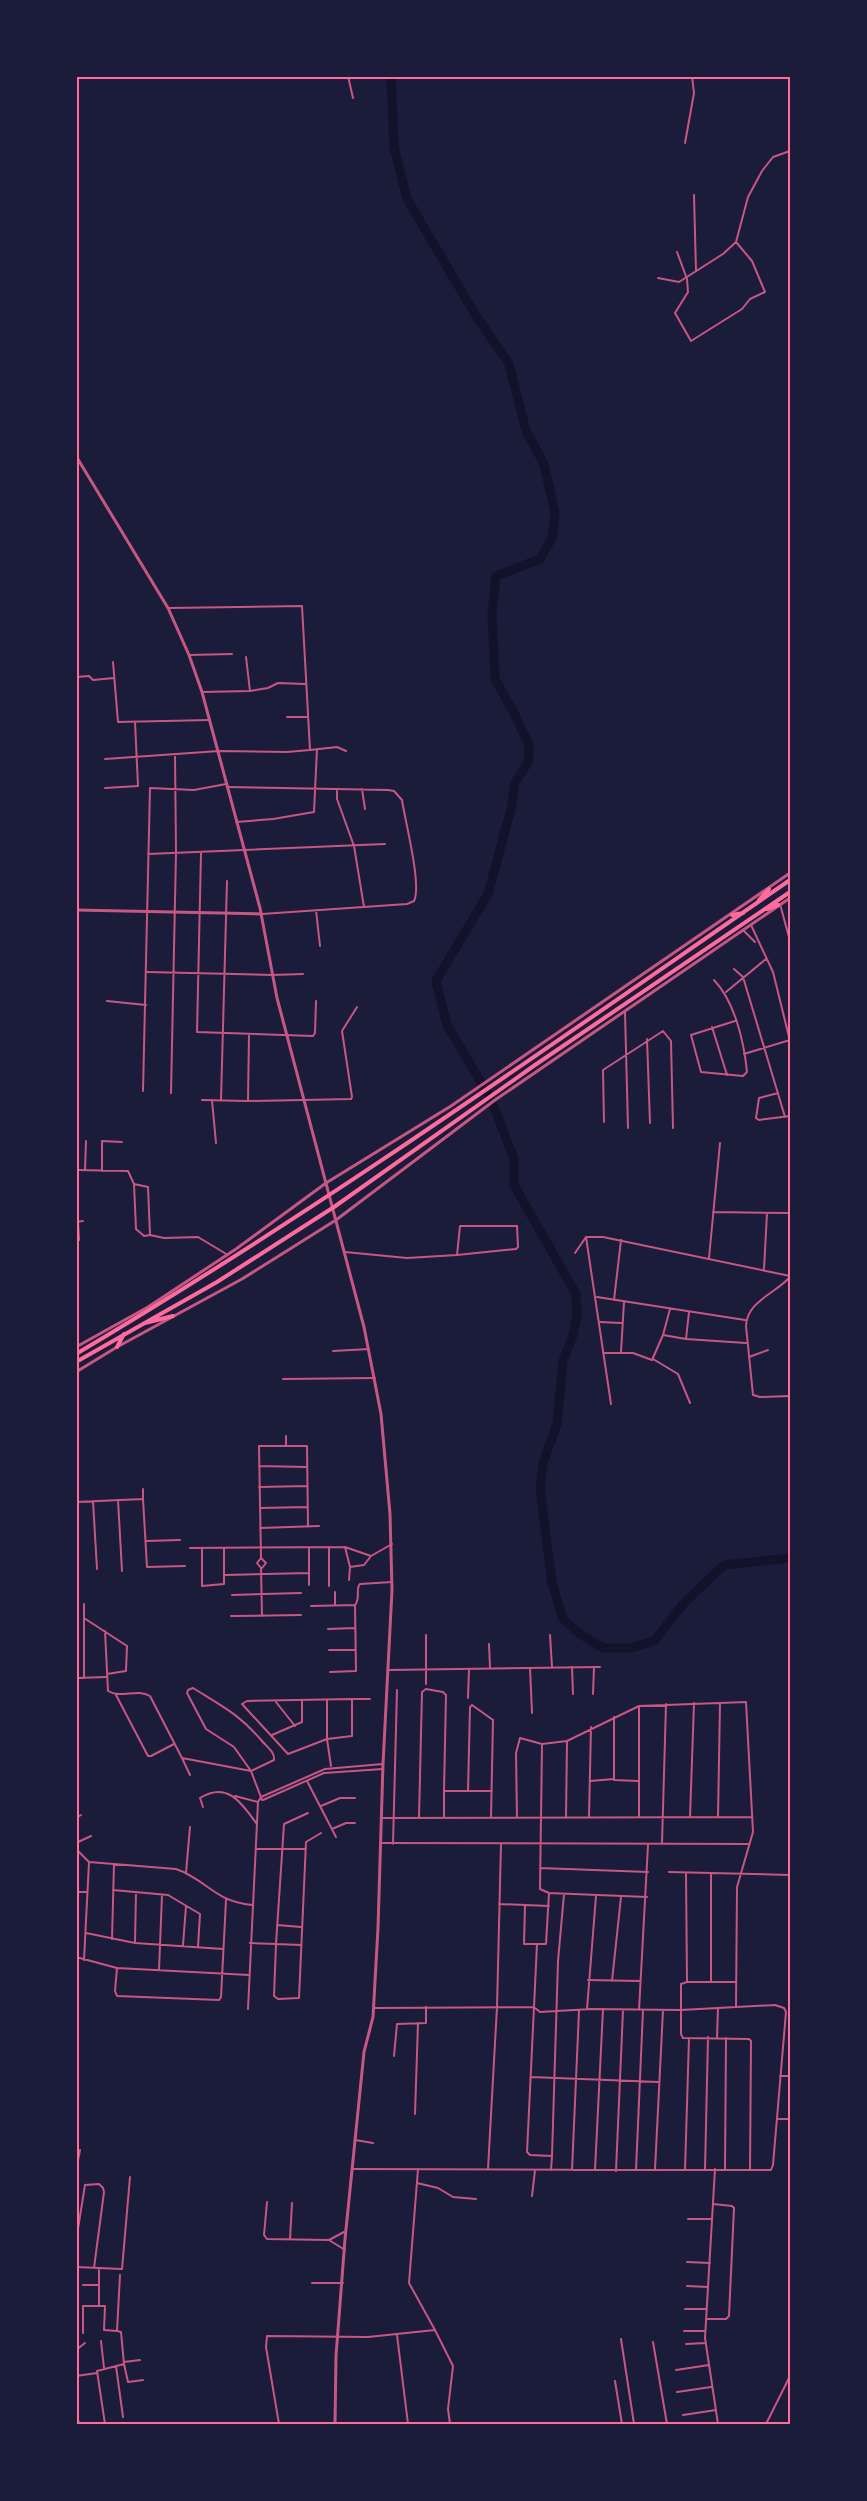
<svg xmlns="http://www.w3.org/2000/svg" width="867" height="2501" font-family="'IBM Plex Sans',sans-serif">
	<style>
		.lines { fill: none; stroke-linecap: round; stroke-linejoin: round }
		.river { stroke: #12122b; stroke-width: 9 }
		.minor { stroke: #c65784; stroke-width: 2 }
		.tertiary { stroke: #c65784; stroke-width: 3 }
		.trunk { stroke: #ff6b9d; stroke-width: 4 }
		.neatline { fill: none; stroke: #ff6b9d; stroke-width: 2 }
	</style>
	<rect width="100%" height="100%" fill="#1b1b3a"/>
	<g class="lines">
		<path class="river" d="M391,76L394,147L407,199L475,314L509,364L526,431L544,464L555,513L552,538L540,559L496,576L492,614L495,679L513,711L529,745L528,762L515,783L511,809L488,894L436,981L447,1025L491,1099L514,1159V1185L576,1294L577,1315L573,1335L563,1361L557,1424L543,1463L540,1488L552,1583L563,1619L580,1634L603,1648H632L655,1640L684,1603L724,1565L790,1558"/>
		<path class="minor" d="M348,76L353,98
			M685,143L694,93L692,76
			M694,195L696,271
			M677,252L687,279L688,292L675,313L691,341L742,309L750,299L765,292L752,261L736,242
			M658,278L679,282L723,254L736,242L748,197L762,171L773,157L790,151
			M189,655L232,654
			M246,657L250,691
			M113,662L118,722L210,720
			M76,677L89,676L93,680L114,678
			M202,692L250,691L268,688L278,683L305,684
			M287,717H307
			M310,750L337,747L346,751
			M105,759L219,751L287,752L310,750L302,606L169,608
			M227,787L388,790L394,791L402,800C405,821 422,885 414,901L407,904L262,914
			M105,788L138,786L135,722
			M362,789L365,809
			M337,790V799L354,846L364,907
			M236,822L273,819L314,812L317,749
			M201,853L197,1032L313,1036L315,1033L316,1001
			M148,854L385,844
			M780,904L790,941
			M316,910L320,946
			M751,925L773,972L790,1041
			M744,931L755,942
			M734,969L743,977L785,1117
			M147,972L272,975L303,974
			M714,980C735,1002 744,1042 747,1072L743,1076L701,1072L691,1035L735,1021
			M726,992L766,959
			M107,1001L146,1005
			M625,1012L628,1128
			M712,1027L727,1075
			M249,1034L248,1101L351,1099L352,1097L342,1031L357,1007
			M647,1039L650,1123
			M744,1054L790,1040
			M143,1091L150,788L194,790L226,784
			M171,1093L176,853L175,754
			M778,1093L759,1098L756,1118L759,1120L790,1116
			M202,1100L247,1101
			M212,1100L216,1143
			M221,1100L227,881
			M604,1122L603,1070L663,1031L671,1041L673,1128
			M76,1170L128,1171L134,1184L136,1229L144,1236L150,1235L164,1238L198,1237L228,1255
			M85,1170L86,1141
			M102,1171V1141L122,1142
			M134,1184L148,1187L150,1235
			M713,1212L790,1213
			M78,1221L79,1240
			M76,1222L83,1221
			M586,1237L611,1404
			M345,1252L407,1258L457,1255L460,1226H517L518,1247L516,1249L457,1255
			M575,1253L586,1237H603L790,1276
			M709,1258L720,1143
			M764,1269L767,1213
			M790,1277C775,1294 747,1301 746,1326L753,1395L760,1397L790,1396
			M597,1297L745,1320
			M614,1300L621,1240
			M670,1309L663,1335L686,1339
			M689,1312L686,1339L746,1343
			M600,1322L621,1323
			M333,1351L369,1349
			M621,1352L624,1302
			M603,1353H633L652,1360L663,1335
			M749,1357L768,1350
			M653,1359L678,1374L690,1403
			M283,1379L375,1378
			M286,1446V1436
			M259,1466L307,1467
			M259,1487L307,1486
			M143,1499V1489
			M118,1500L122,1571
			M93,1501L97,1569
			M76,1502L143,1499L147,1567L185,1566
			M260,1508L307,1507
			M260,1528L319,1526
			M146,1541L180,1540
			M345,1547L350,1567L349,1580
			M190,1548L345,1547L371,1556
			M202,1549V1586L224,1584V1549
			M261,1558L266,1563L262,1568
			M350,1567L364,1565L371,1556L392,1544
			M225,1575L309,1573
			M309,1585V1548
			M329,1586V1547
			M335,1592V1605
			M232,1595L301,1593
			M311,1606L355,1605C361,1598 355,1589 360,1584L392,1582
			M231,1616L301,1615
			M262,1616L261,1568L257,1563L261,1558L259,1446H307L308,1527
			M84,1618V1604
			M328,1629L355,1628
			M105,1631L108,1691C121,1699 137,1688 150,1696L182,1758L251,1771L274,1760C275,1752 267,1747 262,1741C239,1714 222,1706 193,1688L188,1690L187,1693L206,1729L234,1747L251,1771L262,1800
			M426,1635V1684
			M550,1635L552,1667
			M489,1644L490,1668
			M329,1650H355
			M572,1667L573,1694
			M530,1668L532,1713
			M389,1670L600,1667
			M330,1672L356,1671L355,1605
			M76,1678L106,1677
			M84,1678V1618L127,1646L126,1671L107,1674
			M593,1694L594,1667
			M116,1695L148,1756H151L174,1744
			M468,1698L469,1669
			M352,1699V1736L327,1739L288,1754L242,1704L247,1701Z
			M353,1699H370
			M327,1700V1739L331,1766
			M276,1702L295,1726
			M272,1735L302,1722V1701
			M542,1745L540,1889L549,1893L647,1897
			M182,1758L190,1775
			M614,1780L638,1781
			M307,1781L336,1837
			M590,1781L614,1779V1717
			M468,1791L470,1707L472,1705L493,1720L491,1818
			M235,1796L258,1802
			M263,1800L324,1773L383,1769
			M321,1806L340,1798H355
			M203,1807L200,1798C228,1781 241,1803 257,1824
			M517,1817L516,1753L520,1738L542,1744L567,1741L639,1706L746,1702L753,1832L737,1887L736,2007L681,2010V2034L683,2038L749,2039L751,2041L750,2170
			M589,1817L591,1727
			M639,1817V1706
			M690,1817L694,1703
			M718,1817L720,1703
			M76,1818L81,1815
			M383,1818L752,1817
			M419,1818L422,1692L426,1689L443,1692L446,1695L444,1791
			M444,1818V1791H492
			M566,1818L567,1741
			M332,1829L346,1823H355
			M76,1843L91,1836
			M380,1843L749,1844
			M662,1843L666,1704
			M393,1844L397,1690
			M76,1849L89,1862L84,1960
			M256,1849H306
			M89,1862L176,1869C206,1879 213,1901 252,1905
			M540,1868L648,1872
			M669,1872L790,1875
			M186,1873L190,1827
			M686,1873L687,1982
			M711,1874V1982
			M113,1890L168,1895L200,1914L198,1947
			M76,1892H87
			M499,1904L549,1906
			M525,1905L524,1944H546L549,1893
			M277,1925L301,1927
			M86,1933L135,1943L223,1949
			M112,1939L114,1864
			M135,1943L136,1892
			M250,1943L276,1944L274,1996L278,1999L299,1998L306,1842L321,1833
			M183,1945L186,1906
			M301,1945L276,1944L284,1824L308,1813
			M76,1957L117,1968L249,1975
			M117,1968L115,1991L117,1996L219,2000L221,1997L226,1900
			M159,1970L162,1895
			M588,1980L639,1981
			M612,1981L621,1897
			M687,1982H735
			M534,2007L527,2152L530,2155L552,2156L551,2170
			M374,2008L534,2007L537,1944
			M535,2008L540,2012L591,2009L681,2010V1984L687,1982
			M248,2009L258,1802L261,1797L325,1769L383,1764
			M587,2009L596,1896
			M639,2010L648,1845
			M643,2010L636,2170H771L773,2165L786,2012L784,2008L775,2005L736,2007
			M717,2038L718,2008
			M394,2056L397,2024L426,2023V2007
			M780,2076H790
			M531,2077L658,2082
			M415,2114L418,2023
			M777,2119H790
			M355,2140L373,2143
			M552,2156L558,1961L564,1894
			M352,2169L636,2170
			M418,2169L409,2283L435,2330
			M488,2169L497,2007L501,1844
			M715,2169L705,2338L718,2424
			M725,2169L726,2038
			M572,2170L579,2011
			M595,2170L603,2009
			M655,2170L663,2010
			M685,2170L689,2038
			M705,2170L708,2037
			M76,2171L80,2150
			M616,2171L623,2010
			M417,2183L438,2188L453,2197L476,2199
			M532,2196L535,2170
			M267,2202L264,2235L267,2239L329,2240L344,2232
			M688,2219H712
			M290,2239L292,2203
			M329,2240L345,2250
			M76,2241L85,2185L99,2184L103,2188L104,2192L94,2268
			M687,2262L710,2263
			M76,2267L122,2269L130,2177
			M312,2283H343
			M83,2285H99V2306
			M99,2285V2270
			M687,2286L708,2287
			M685,2309H707
			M706,2319H726L729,2316L734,2208L732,2206L713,2204
			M684,2331H705
			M83,2333V2306H105L104,2330L117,2331
			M397,2335L408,2424
			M621,2339L634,2424
			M101,2341L104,2368
			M653,2342L667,2424
			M686,2344L705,2343
			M76,2350L85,2343
			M124,2362L140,2360
			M124,2364L128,2382L143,2380
			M116,2366L123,2417
			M676,2370L709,2365
			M76,2376L97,2373
			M615,2381L622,2424
			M677,2392L711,2387
			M76,2411L79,2424
			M683,2415L716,2410
			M105,2424L97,2371L124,2364L121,2332L117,2331L120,2275
			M279,2424L266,2347L267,2336L368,2337L435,2330L453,2366L448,2409L450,2424
			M766,2424L790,2376"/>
		<path class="tertiary" d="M76,456L168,608L189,655L202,692L260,908L277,998L364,1327L381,1414L390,1514L392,1590L383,1764L378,1928L373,2017L364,2052L345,2239L336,2356L335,2424
			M76,910L262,914
			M76,1347L148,1307L236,1249L326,1183L451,1106L790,873
			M76,1372L117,1347L242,1279L336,1220L495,1100L790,898"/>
		<path class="trunk" d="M759,900L769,889
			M767,909L778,905
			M732,915L743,913
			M145,1323L173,1316
			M117,1347L124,1334
			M76,1354C322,1208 555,1042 790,880
			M76,1362L217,1282L334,1207L535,1065L790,892"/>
	</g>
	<rect width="867" height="2501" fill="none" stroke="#1b1b3a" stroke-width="156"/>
	<rect x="78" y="78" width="711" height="2345" class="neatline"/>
</svg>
